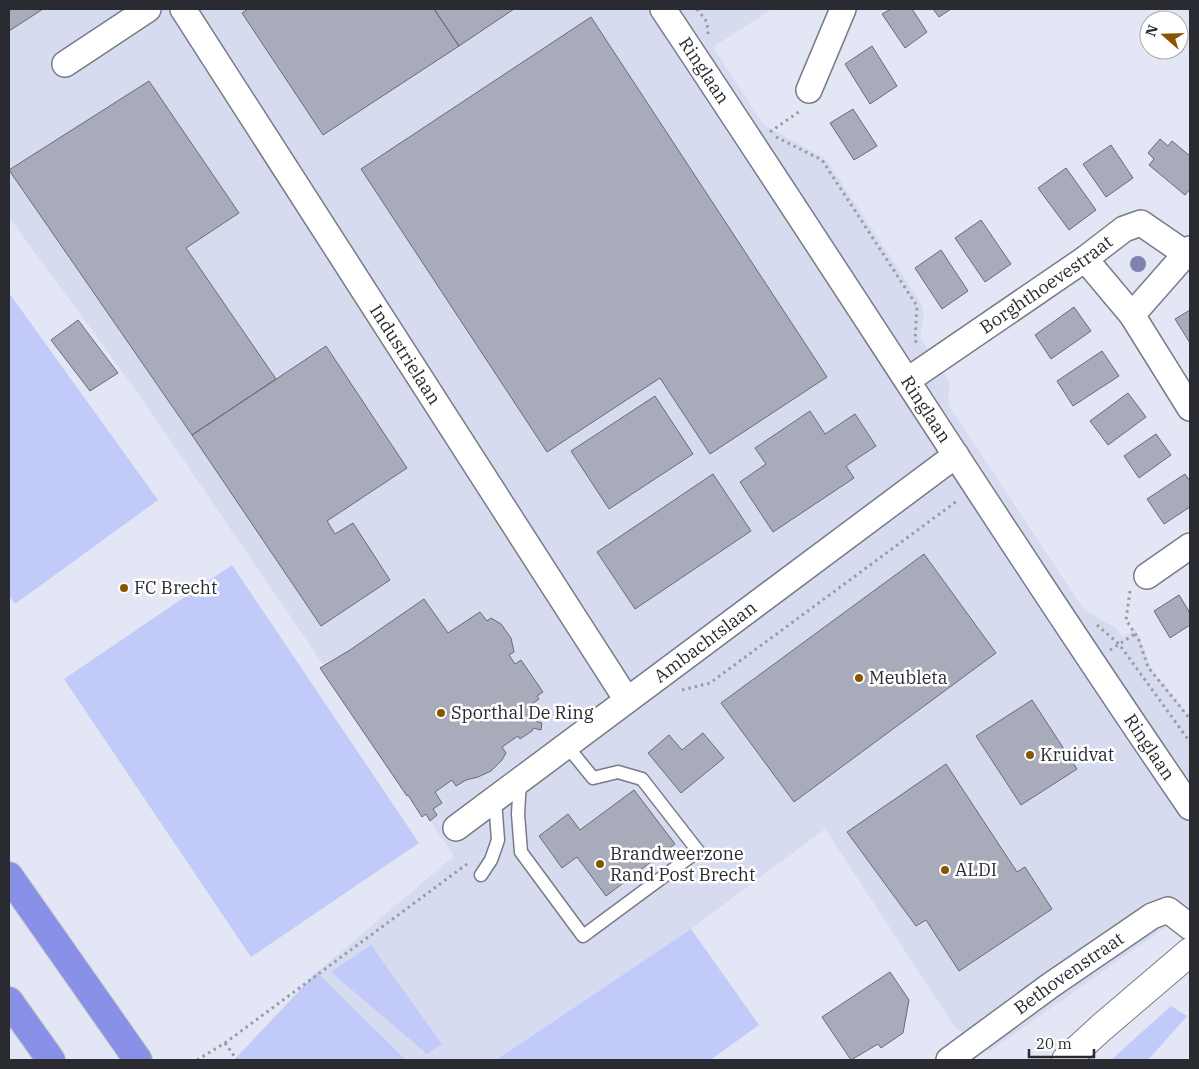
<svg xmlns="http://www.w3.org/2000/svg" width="1199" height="1069" font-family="'IBM Plex Serif',serif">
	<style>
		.built { fill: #d7dbf0 }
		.green { fill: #c2cafa }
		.building { fill: #a8abb9; stroke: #686b77 }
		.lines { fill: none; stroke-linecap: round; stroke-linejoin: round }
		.service-casing { stroke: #787b88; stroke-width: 15 }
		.minor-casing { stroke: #787b88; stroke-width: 28 }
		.secondary-casing { stroke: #787b88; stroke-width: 30 }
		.motorway-casing { stroke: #c8c8c9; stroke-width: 30 }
		.path { stroke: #989aa5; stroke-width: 3; stroke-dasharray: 2.5 4; stroke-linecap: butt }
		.service { stroke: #fff; stroke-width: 12 }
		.minor { stroke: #fff; stroke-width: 25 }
		.secondary { stroke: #fff; stroke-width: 28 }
		.motorway { stroke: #8891e7; stroke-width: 28 }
		.tree { fill: #8082b0 }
		.poi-dot { fill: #8a5503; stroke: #fff; stroke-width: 2 }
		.labels { text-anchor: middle; stroke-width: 5; stroke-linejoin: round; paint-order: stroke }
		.street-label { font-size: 18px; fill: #2a2b30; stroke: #fff }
		.poi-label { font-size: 18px; fill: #2a2b30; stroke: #fff; text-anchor: start }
	</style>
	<rect width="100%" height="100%" fill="#e3e6f4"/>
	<path class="built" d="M9,9H772L713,47L763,124L824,158L827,161L921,303L924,314L920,337L950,383L948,400L949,406L1082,607L1086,611L1117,629L1123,637L1135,629L1140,637L1151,669L1190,716V910L990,1051L955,1027L825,829L691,929L496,1060H406L317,972L454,856L135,389L9,217Z"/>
	<path class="green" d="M9,293L158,500L15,604L9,596Z
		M232,565L419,843L251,957L64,679Z
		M691,929L759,1025L710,1060H496Z
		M371,945L442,1044L427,1054L331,972Z
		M317,972L406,1060H234Z
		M1171,1006L1187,1016L1148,1060H1111Z"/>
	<path class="building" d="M9,9H43L9,31Z
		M248,9H434L459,46L323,135L242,13Z
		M434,9H514L459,46Z
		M891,9H912L927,32L905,48L882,14Z
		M933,9H951L939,17Z
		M591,17L827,377L710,454L660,378L547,452L361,169Z
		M872,46L897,86L870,104L845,64Z
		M149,81L239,213L186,248L276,379L192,435L9,170Z
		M853,109L877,146L854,160L830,123Z
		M1160,139L1168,146L1172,141L1190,156V189L1185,195L1149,165L1154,159L1148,153Z
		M1111,145L1133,178L1106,197L1083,164Z
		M1066,168L1096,210L1069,230L1038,188Z
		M981,220L1011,264L985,282L955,238Z
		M941,250L968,291L942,309L915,268Z
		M1074,307L1091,331L1051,359L1035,335Z
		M1190,310V343L1175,319Z
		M78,320L118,373L90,391L51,340Z
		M326,346L407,468L327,521L335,534L353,523L390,580L321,626L192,435Z
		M1102,351L1119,376L1073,406L1057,381Z
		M1128,393L1146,417L1108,445L1090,421Z
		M655,396L693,454L609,509L571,451Z
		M810,411L825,434L855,414L876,446L846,466L854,478L773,532L740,482L766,464L755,448Z
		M1156,434L1171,455L1139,478L1124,456Z
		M713,474L751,531L635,609L597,552Z
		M1185,474L1190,481V507L1164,524L1147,499Z
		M924,554L996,653L794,802L721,703Z
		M1179,595L1190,613V625L1170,638L1154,611Z
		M424,599L448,633L480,612L487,621L491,618L501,624L511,638L514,652L509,655L515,664L521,660L543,692L537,696L539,699L528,707L536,718L535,721L542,723L541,730L533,728L532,731L520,739L518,736L502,747L506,753L502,760L491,771L478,777L466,780L456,786L452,780L435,792L442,803L433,809L437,815L430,821L426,814L422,817L408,795L407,796L320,668L350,650Z
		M1032,700L1077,769L1021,805L976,736Z
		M703,733L724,758L681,793L648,753L669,735L682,750Z
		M946,764L1017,872L1025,867L1052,909L959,971L926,920L916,926L847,832Z
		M634,790L675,844L606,896L577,857L562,868L539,836L568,814L580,830Z
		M890,972L909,1000L903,1033L881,1048L878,1044L851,1060L822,1017Z"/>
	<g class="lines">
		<defs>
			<path id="service" d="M520,780L518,814L521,852L583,936L698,851L642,779L618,772L593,778L567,746
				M481,875L491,860L498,840L495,800"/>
			<g id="minor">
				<path id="s1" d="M183,9L627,700"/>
				<path id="s2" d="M663,9C840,274 1010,544 1190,807"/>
				<path d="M65,64L148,9"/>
				<path d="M809,90L843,9"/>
				<path d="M1085,259L1132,315L1190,408"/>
				<path d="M1132,315L1190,249"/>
				<path id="s3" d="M908,380L1085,259L1124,229L1141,223L1186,254"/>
				<path d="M1147,576L1190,546"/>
				<path id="s4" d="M456,828L956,455"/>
				<path id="s5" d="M949,1060L1051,985L1152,916L1168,910L1190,927"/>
			</g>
			<path id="secondary" d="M1066,1060L1102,1027L1190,952"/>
			<path id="motorway" d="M9,876L138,1060
				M9,1001L51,1060"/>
		</defs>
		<use href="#service" class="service-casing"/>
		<use href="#minor" class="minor-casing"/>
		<use href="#secondary" class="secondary-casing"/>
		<use href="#motorway" class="motorway-casing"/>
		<path class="path" d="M697,9L707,22L708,34
			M770,132L800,111
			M776,137L822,160L917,306L915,340L918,345
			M1130,591L1126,620L1138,638L1148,667L1190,719
			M1097,625L1119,644L1190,742
			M1110,650L1135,634
			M682,690L710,683L957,501
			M225,1043L237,1060
			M197,1060L225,1043L467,864"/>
		<use href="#service" class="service"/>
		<use href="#minor" class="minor"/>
		<use href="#secondary" class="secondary"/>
		<use href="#motorway" class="motorway"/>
	</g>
	<circle class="tree" cx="1138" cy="264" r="8"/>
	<g class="poi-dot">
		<circle cx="124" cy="588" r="5"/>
		<circle cx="859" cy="678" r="5"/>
		<circle cx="441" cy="713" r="5"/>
		<circle cx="1030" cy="755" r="5"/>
		<circle cx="600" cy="864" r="5"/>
		<circle cx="945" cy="870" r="5"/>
	</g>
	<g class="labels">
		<g class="street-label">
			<text dy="6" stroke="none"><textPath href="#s2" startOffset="74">Ringlaan</textPath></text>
			<text dy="6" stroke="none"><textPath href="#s3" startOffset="168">Borghthoevestraat</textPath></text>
			<text dy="6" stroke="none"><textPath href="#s1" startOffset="411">Industrielaan</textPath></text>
			<text dy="6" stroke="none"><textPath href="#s2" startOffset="479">Ringlaan</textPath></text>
			<text dy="6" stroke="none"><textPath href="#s4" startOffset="311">Ambachtslaan</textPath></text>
			<text dy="6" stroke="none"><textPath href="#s2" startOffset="884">Ringlaan</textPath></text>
			<text dy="6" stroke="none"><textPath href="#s5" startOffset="148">Bethovenstraat</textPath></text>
		</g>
		<g class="poi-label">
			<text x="134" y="594">FC Brecht</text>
			<text x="869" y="684">Meubleta</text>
			<text x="451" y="719">Sporthal De Ring</text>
			<text x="1040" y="761">Kruidvat</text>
			<text x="610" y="860">Brandweerzone<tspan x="610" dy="21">Rand Post Brecht</tspan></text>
			<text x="955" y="876">ALDI</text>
		</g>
	</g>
	<rect width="1199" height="1069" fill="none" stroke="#2a2b30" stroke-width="20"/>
	<g transform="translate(1164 35) rotate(290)"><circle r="24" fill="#ffffff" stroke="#aaaaac"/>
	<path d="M0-4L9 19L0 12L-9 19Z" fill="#8a5503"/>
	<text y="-8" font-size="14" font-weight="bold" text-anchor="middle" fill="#2a2b30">N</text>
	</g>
	<path d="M1029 1049v8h65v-8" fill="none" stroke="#2a2b30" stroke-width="2.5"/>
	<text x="1036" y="1049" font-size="15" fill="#2a2b30" stroke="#ffffff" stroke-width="4" paint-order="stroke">20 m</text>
</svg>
